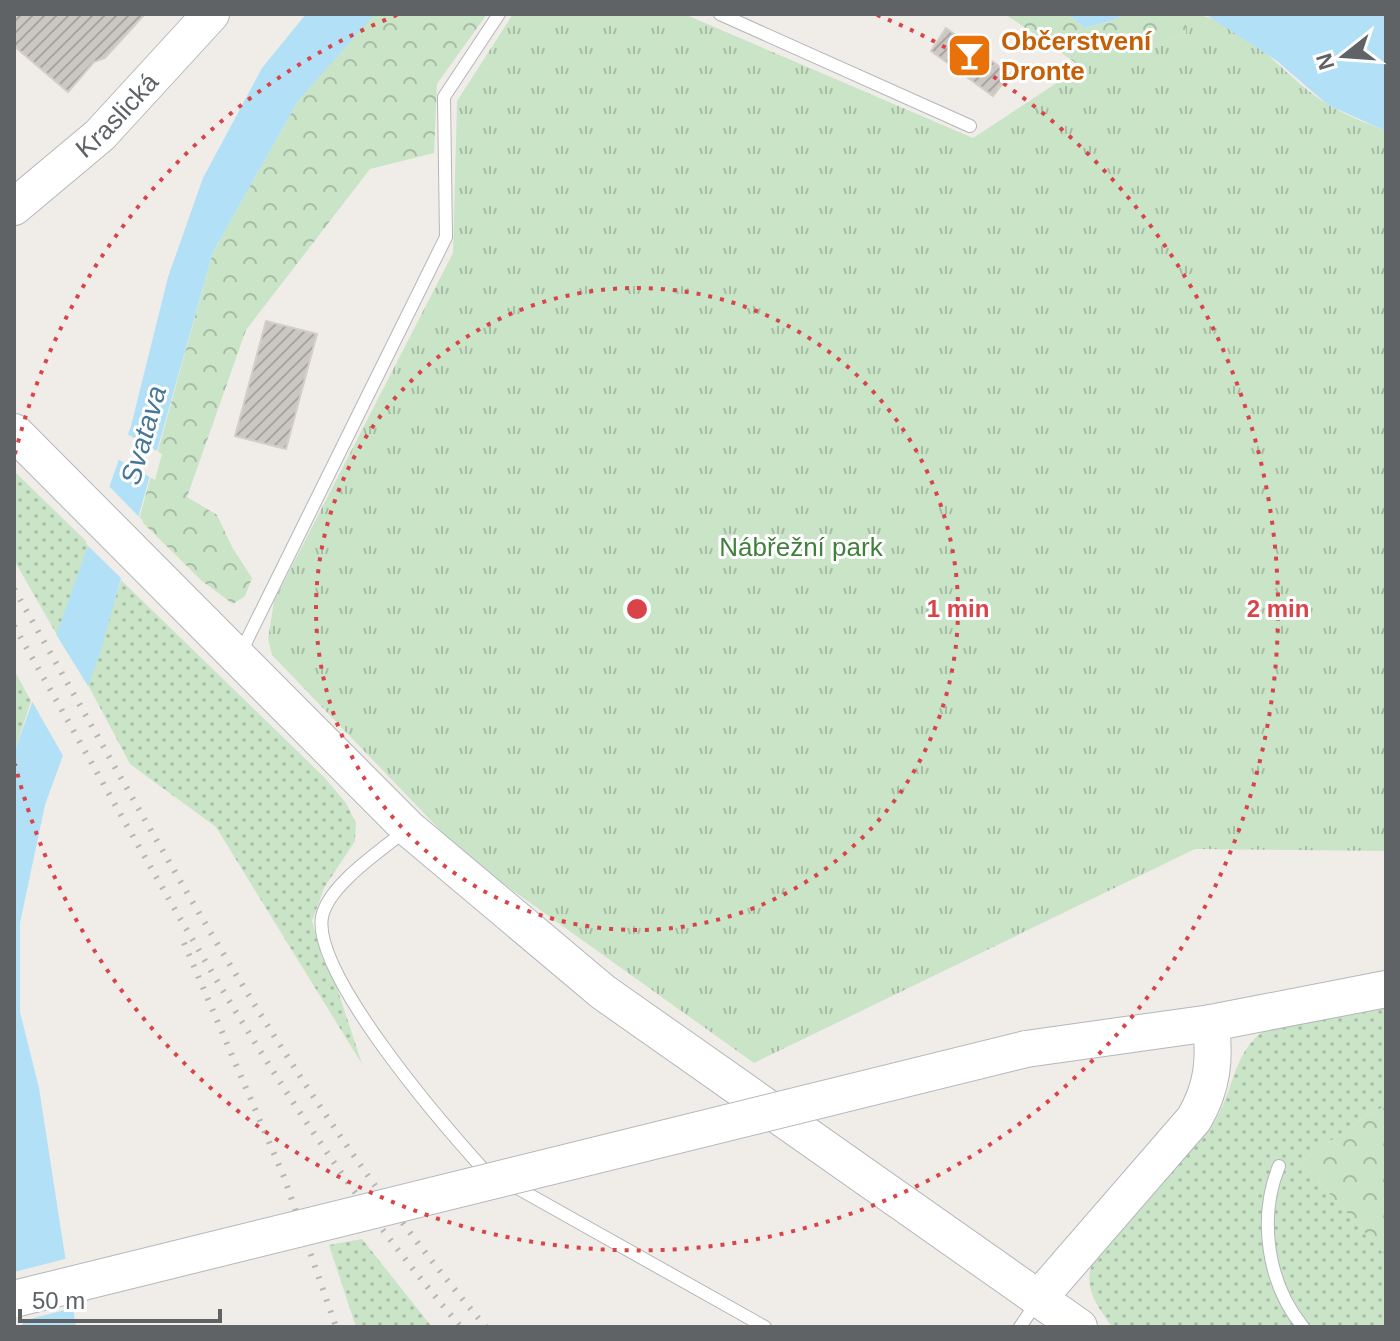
<svg xmlns="http://www.w3.org/2000/svg" width="1400" height="1341" font-family="Helvetica,sans-serif">
	<style>
		.grass { fill: url(#grass-dots) }
		.forest { fill: url(#forest-crowns) }
		.park { fill: url(#park-tufts) }
		.water { fill: #b1e0f7 }
		.pier { fill: #f0ede8 }
		.building { fill: url(#building-hatch); stroke: #d4cec7; stroke-width: 2 }
		.lines { fill: none; stroke-linecap: round; stroke-linejoin: round }
		.lane-casing { stroke: #b3b5b8; stroke-width: 14 }
		.secondary-casing { stroke: #b4b7bb; stroke-width: 38 }
		.lane { stroke: #fff; stroke-width: 12 }
		.secondary { stroke: #fff; stroke-width: 36 }
		.rail { stroke: #b5b6b6; stroke-width: 6; stroke-dasharray: 2 10; stroke-linecap: butt }
		.secondary-bridge-casing { stroke: #b4b7bb; stroke-width: 38; stroke-linecap: butt }
		.secondary-bridge { stroke: #fff; stroke-width: 36 }
		.ring { fill: none; stroke: #d94449; stroke-width: 4; stroke-dasharray: 4 8 }
		.labels { text-anchor: middle; stroke-width: 6; stroke-linejoin: round; paint-order: stroke }
		.food-label { font-size: 26px; font-weight: bold; fill: #c56008; stroke: #fff; text-anchor: start }
		.street-label { font-size: 26px; fill: #5f6366; stroke: #fff }
		.park-label { font-size: 26px; fill: #417f3d; stroke: #fff }
		.water-label { font-size: 28px; font-style: italic; fill: #477797; stroke: #fff }
		.centre { fill: #d94449; stroke: #fff; stroke-width: 4 }
		.ring-label { font-size: 24px; text-anchor: middle; font-weight: bold; fill: #d94449; stroke: #fff; stroke-width: 6; stroke-linejoin: round; paint-order: stroke }
	</style>
	<defs>
		<pattern id="grass-dots" width="8" height="8" patternUnits="userSpaceOnUse" patternTransform="scale(2)"><rect width="8" height="8" fill="#cae4c7"/><path d="M2 2h.1M6 6h.1" fill="none" stroke="#a7bca5" stroke-width="1.8" stroke-linecap="round"/></pattern>
		<pattern id="forest-crowns" width="20" height="18" patternUnits="userSpaceOnUse" patternTransform="scale(2)"><rect width="20" height="18" fill="#cae4c7"/><path d="M2 6a3 3 0 1 1 6 0M12 15a3 3 0 1 1 6 0" fill="none" stroke="#a7bca5"/></pattern>
		<pattern id="park-tufts" width="24" height="20" patternUnits="userSpaceOnUse" patternTransform="scale(2)"><rect width="24" height="20" fill="#cae4c7"/><path d="M3 7l-1-3M5 7V3M7 7l1-3M15 17l-1-3M17 17v-4M19 17l1-3" fill="none" stroke="#a7bca5"/></pattern>
		<pattern id="building-hatch" width="6" height="6" patternUnits="userSpaceOnUse" patternTransform="scale(2)"><rect width="6" height="6" fill="#cbc8c4"/><path d="M-1 1l2-2M0 6l6-6M5 7l2-2" fill="none" stroke="#a8a6a3"/></pattern>
	</defs>
	<rect width="100%" height="100%" fill="#f0ede8"/>
	<path class="grass" d="M14,471L90,545L57,635L14,560Z
		M121,580L324,777L346,803L356,823L355,841L324,888L312,921L322,958L336,985L362,1064L216,827L130,764L88,685Z
		M14,670L31,701L14,753Z
		M1386,1004V1106L1367,1115L1301,1162L1386,1256V1327H1112C1101,1310 1086,1294 1090,1272C1097,1236 1181,1164 1207,1132C1235,1100 1229,1052 1267,1029C1284,1019 1361,1009 1386,1004Z
		M362,1239L432,1327H356L329,1245Z"/>
	<path class="forest" d="M374,14H487L437,84L434,153L370,169L246,330L187,497L217,515L232,547L252,578L245,596L233,604L202,581L139,519L213,252L298,101Z
		M1005,14H1068L1085,28L1117,19L1121,14H1186V34L1083,68Z
		M1386,1106V1256L1301,1162L1367,1115Z"/>
	<path class="park" d="M513,14H684L973,138L1078,69L1186,34V14C1243,14 1282,78 1329,105C1347,116 1367,123 1386,131V851L1195,849L754,1063L466,857L272,655L268,639L274,601L453,253L457,101Z"/>
	<path class="water" d="M306,14H375L298,101L213,252L100,653L45,805L20,923V1012L39,1088L76,1327H23L14,1274V753L131,426L168,277L203,178L262,68Z
		M1068,14H1121L1117,19L1085,28Z
		M1205,14H1386V131L1328,105L1277,61Z"/>
	<path class="pier" d="M124,432L162,454L155,480L116,458Z
		M107,484L143,521L125,582L86,544Z
		M54,631L91,691L66,761L29,696Z
		M69,1258L77,1307L18,1322L14,1272Z"/>
	<path class="building" d="M14,14H145L105,58L94,62L68,92L14,46Z
		M946,28L1010,74L993,96L931,51Z
		M266,321L317,334L286,449L235,436Z"/>
	<g class="lines">
		<defs>
			<path id="lane" d="M720,14L970,126
				M241,652L446,237L444,97L499,14
				M406,830C382,850 328,885 322,917C312,974 445,1127 485,1171L493,1175
				M1279,1166C1258,1218 1267,1283 1303,1327
				M512,1185L765,1327
				M1020,1327L1036,1303"/>
			<g id="secondary">
				<path id="s1" d="M14,207L100,135L211,14"/>
				<path d="M14,432L408,828L603,992L1079,1327"/>
				<path d="M1026,1049L1211,1023L1386,989"/>
				<path d="M1038,1299L1194,1119C1213,1087 1215,1059 1211,1023"/>
			</g>
		</defs>
		<use href="#lane" class="lane-casing"/>
		<use href="#secondary" class="secondary-casing"/>
		<use href="#lane" class="lane"/>
		<use href="#secondary" class="secondary"/>
		<path class="rail" d="M14,589C159,842 295,1104 486,1327
			M14,626C152,866 279,1116 461,1327
			M184,943L284,1177L336,1327"/>
		<defs>
			<path id="secondary-bridge" d="M14,1299L1026,1049"/>
		</defs>
		<use href="#secondary-bridge" class="secondary-bridge-casing"/>
		<use href="#secondary-bridge" class="secondary-bridge"/>
	</g>
	<g class="ring">
		<circle cx="637" cy="609" r="321"/>
		<path d="M15 454A641 641 0 0 1 397 15M877 15A641 641 0 1 1 15 764"/>
	</g>
	<defs>
		<symbol id="bar-square" viewBox="-11 -11 22 22"><rect x="-9" y="-9" width="18" height="18" rx="4" fill="#e8710a" stroke="#fff"/><path d="M-6-5H6L.8 .8V4.5H3.5V6h-7V4.5H-.8V.8Z" fill="#fff"/></symbol>
	</defs>
	<g fill-rule="evenodd">
		<use href="#bar-square" x="944" y="30" width="51" height="51"/>
	</g>
	<g class="labels">
		<g class="food-label">
			<text x="1001" y="50">Občerstvení<tspan x="1001" dy="30">Dronte</tspan></text>
		</g>
		<g class="street-label">
			<text dy="9" stroke="none"><textPath href="#s1" startOffset="138">Kraslická</textPath></text>
		</g>
		<g class="park-label">
			<text x="801" y="556">Nábřežní park</text>
		</g>
		<g class="water-label">
			<text transform="translate(143 435) rotate(-74)" y="10">Svatava</text>
		</g>
	</g>
	<circle cx="637" cy="609" r="12" class="centre"/>
	<g class="ring-label">
		<text x="958" y="617">1 min</text>
		<text x="1278" y="617">2 min</text>
	</g>
	<rect width="1400" height="1341" fill="none" stroke="#5f6366" stroke-width="32"/>
	<g transform="translate(1344 56) rotate(253)" stroke="#ffffff" stroke-width="6" paint-order="stroke">
	<path d="M0-6L14 30L0 20L-14 30Z" fill="#5f6366"/>
	<text y="-12" font-size="22" font-weight="bold" text-anchor="middle" fill="#5f6366">N</text>
	</g>
	<path d="M20 1309v12h200v-12" fill="none" stroke="#5f6366" stroke-width="4"/>
	<text x="32" y="1309" font-size="24" fill="#5f6366" stroke="#ffffff" stroke-width="6" paint-order="stroke">50 m</text>
</svg>
